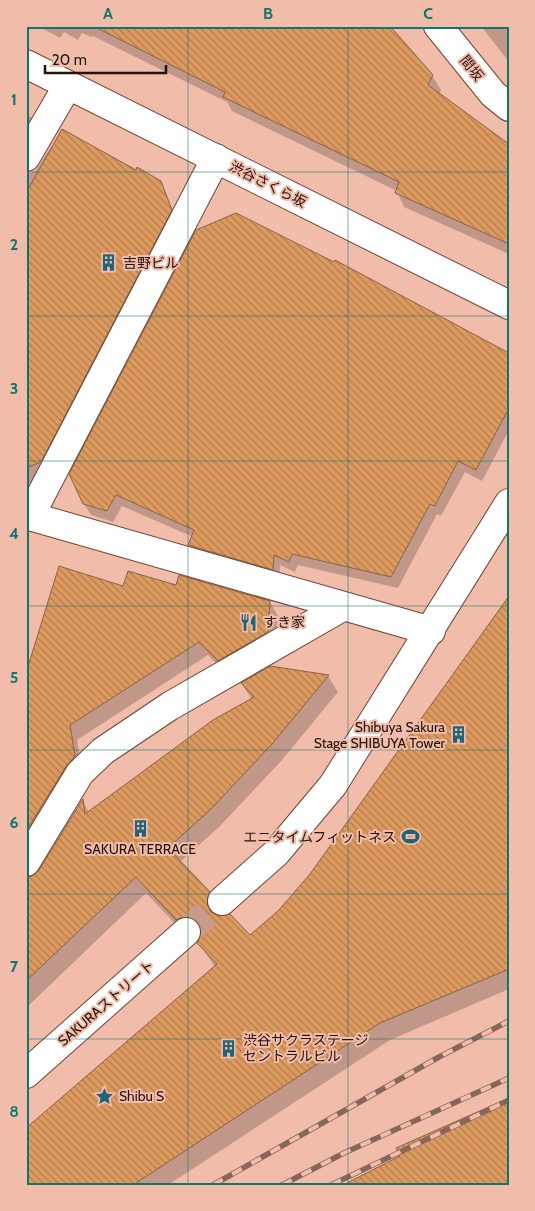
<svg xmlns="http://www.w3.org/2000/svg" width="535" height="1211" font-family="Cabin,'Noto Sans JP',sans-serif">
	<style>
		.shadow { fill: #0003 }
		.building { fill: url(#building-back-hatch); stroke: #886445 }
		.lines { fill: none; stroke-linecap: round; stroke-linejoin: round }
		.minor-tunnel { stroke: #c89b8a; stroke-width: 28; stroke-dasharray: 28 14; stroke-linecap: butt }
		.minor-casing { stroke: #6f4434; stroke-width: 30 }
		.minor { stroke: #fff; stroke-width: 28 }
		.rail-casing { stroke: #886659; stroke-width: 5.5 }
		.rail { stroke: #f1bdaa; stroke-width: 4; stroke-dasharray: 11; stroke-linecap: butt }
		.grid { fill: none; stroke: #0f766e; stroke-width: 1; stroke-opacity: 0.55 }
		.labels { text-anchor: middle; stroke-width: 4; stroke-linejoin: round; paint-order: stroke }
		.street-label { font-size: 14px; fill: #24120c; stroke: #f1bdaa }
		.poi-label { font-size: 14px; fill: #24120c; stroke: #f1bdaa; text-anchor: start }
		.neatline { fill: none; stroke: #0f766e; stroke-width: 2 }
		.grid-label { font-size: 16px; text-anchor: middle; font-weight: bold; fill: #0f766e }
	</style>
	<defs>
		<pattern id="building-back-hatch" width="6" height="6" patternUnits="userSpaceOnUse" patternTransform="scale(1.25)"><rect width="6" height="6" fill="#dd9a5f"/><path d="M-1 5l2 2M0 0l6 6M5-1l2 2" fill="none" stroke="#b37c4d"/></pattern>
	</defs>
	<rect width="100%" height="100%" fill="#f1bdaa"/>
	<path class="shadow" d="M38,26H389L432,75L441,90L439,94L509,146V254L404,207L397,191L232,111L227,102L93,36L92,37L82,33L78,40L64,32L60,38Z
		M481,26H509V62Z
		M26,114L31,117L39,130L26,154Z
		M62,131L136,172L160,182L179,224L48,475L26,485V174L35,171Z
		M509,355V430L482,481L465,472L441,516L437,514L398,588L298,565L295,572L280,565L279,580L196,556L190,545L193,537L122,506L113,522L91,515L84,504Z
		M176,586L270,602L278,616L275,646L226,674L208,655L77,740L82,770L26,858V677L124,587Z
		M509,598V989L390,1040L168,1185H26L215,967L198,942L201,934L193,933L187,936L146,893L26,1008V940L83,801L89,813L252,700L242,684L328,676L338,692L282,760L219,827L180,862L209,893L219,910L217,917L250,937L279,912L311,875Z"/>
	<path class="building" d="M93,26H390L433,75L428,85L509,144V244L395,193L399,182L223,97L225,92Z
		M62,129L136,170L137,167L161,181L172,210L41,462L26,468V193Z
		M236,213L334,262L335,260L509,353V408L476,470L458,461L435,506L430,504L391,577L292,554L289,562L274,555L273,570L188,545L194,530L116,495L107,511L83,504L69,474L196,230Z
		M59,566L123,586L128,571L176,585L179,575L270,601L268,632L218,661L199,642L70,725L75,756L67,765L26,831V673Z
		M509,596V969L380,1023L133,1185H26V1128L217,964L197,943L201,929L197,921L191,917H183L176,920L136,877L26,981V878L34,875L39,870L83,799L85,814L213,720L254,697L241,683L270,666L329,675L273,743L210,810L168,848L210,892L207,904L211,912L218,916L230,914L250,935L278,911L310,874Z
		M509,1098V1185H343L400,1156L396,1148Z"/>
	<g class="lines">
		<path class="minor-tunnel" d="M186,932L222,901"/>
		<defs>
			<path id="minor" d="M438,26L493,94L509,107
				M26,64L509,305
				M26,157L68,85
				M26,515L431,631
				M30,516L216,158
				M26,862L80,773L103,751L170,706L344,606
				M222,901L276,853L333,785L509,503
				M26,1074L186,932"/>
		</defs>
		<use href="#minor" class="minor-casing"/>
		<use href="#minor" class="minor"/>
		<defs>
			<path id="rail" d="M213,1185L439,1057L509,1021
				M282,1185L344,1153L509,1078
				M331,1185L509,1100"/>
		</defs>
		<use href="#rail" class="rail-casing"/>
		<use href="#rail" class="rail"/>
	</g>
	<path class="grid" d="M188,26V1185M348,26V1185M26,172H509M26,316H509M26,461H509M26,606H509M26,750H509M26,894H509M26,1039H509"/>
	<defs>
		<symbol id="building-bare" viewBox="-9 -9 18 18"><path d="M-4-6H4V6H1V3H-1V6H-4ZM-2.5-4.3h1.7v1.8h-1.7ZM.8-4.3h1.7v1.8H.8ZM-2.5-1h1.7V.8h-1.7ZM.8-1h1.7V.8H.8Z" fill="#226477" stroke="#f1bdaa" stroke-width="2.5" paint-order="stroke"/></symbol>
		<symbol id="restaurant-bare" viewBox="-9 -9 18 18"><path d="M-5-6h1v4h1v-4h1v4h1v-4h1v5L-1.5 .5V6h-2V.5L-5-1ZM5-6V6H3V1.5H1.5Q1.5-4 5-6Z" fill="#226477" stroke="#f1bdaa" stroke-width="2.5" paint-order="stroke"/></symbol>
		<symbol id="stadium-bare" viewBox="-9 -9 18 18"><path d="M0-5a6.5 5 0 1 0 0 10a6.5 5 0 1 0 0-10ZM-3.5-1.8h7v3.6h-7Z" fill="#226477" stroke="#f1bdaa" stroke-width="2.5" paint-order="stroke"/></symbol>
		<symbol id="sight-bare" viewBox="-9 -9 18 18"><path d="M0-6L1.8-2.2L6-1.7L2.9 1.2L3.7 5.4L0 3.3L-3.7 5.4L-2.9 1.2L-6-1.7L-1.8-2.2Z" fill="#226477" stroke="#f1bdaa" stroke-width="2.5" paint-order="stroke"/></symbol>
	</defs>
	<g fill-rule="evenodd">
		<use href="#building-bare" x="96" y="250" width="25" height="25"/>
		<use href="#restaurant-bare" x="236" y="610" width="25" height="25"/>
		<use href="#building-bare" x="446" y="722" width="25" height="25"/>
		<use href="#building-bare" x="128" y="816" width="25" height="25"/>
		<use href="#stadium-bare" x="398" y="824" width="25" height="25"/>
		<use href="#building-bare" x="216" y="1036" width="25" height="25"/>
		<use href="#sight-bare" x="92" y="1084" width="25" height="25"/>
	</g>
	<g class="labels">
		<g class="street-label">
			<text transform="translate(472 68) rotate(51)" y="5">間坂</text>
			<text transform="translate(268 184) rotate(27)" y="5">渋谷さくら坂</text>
			<text transform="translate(106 1003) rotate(-41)" y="5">SAKURAストリート</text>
		</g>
		<g class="poi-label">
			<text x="123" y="268">吉野ビル</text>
			<text x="263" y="627">すき家</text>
			<text x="445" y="732" text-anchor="end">Shibuya Sakura<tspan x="445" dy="16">Stage SHIBUYA Tower</tspan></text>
			<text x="396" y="842" text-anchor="end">エニタイムフィットネス</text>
			<text x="140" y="854" text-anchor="middle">SAKURA TERRACE</text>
			<text x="243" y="1045">渋谷サクラステージ<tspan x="243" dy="16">セントラルビル</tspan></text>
			<text x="119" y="1101">Shibu S</text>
		</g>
	</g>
	<rect width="535" height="1211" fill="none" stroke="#f1bdaa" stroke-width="55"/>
	<path d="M45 65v8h121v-8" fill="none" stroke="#24120c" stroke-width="2.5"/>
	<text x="52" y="65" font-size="15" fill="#24120c" stroke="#f1bdaa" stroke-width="4" paint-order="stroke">20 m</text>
	<rect x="28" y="28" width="480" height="1156" class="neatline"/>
	<g class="grid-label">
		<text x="108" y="19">A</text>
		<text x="268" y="19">B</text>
		<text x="428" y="19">C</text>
		<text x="14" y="105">1</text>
		<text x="14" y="250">2</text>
		<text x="14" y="394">3</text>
		<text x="14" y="539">4</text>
		<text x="14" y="683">5</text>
		<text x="14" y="828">6</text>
		<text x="14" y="972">7</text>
		<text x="14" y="1117">8</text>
	</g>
</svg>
